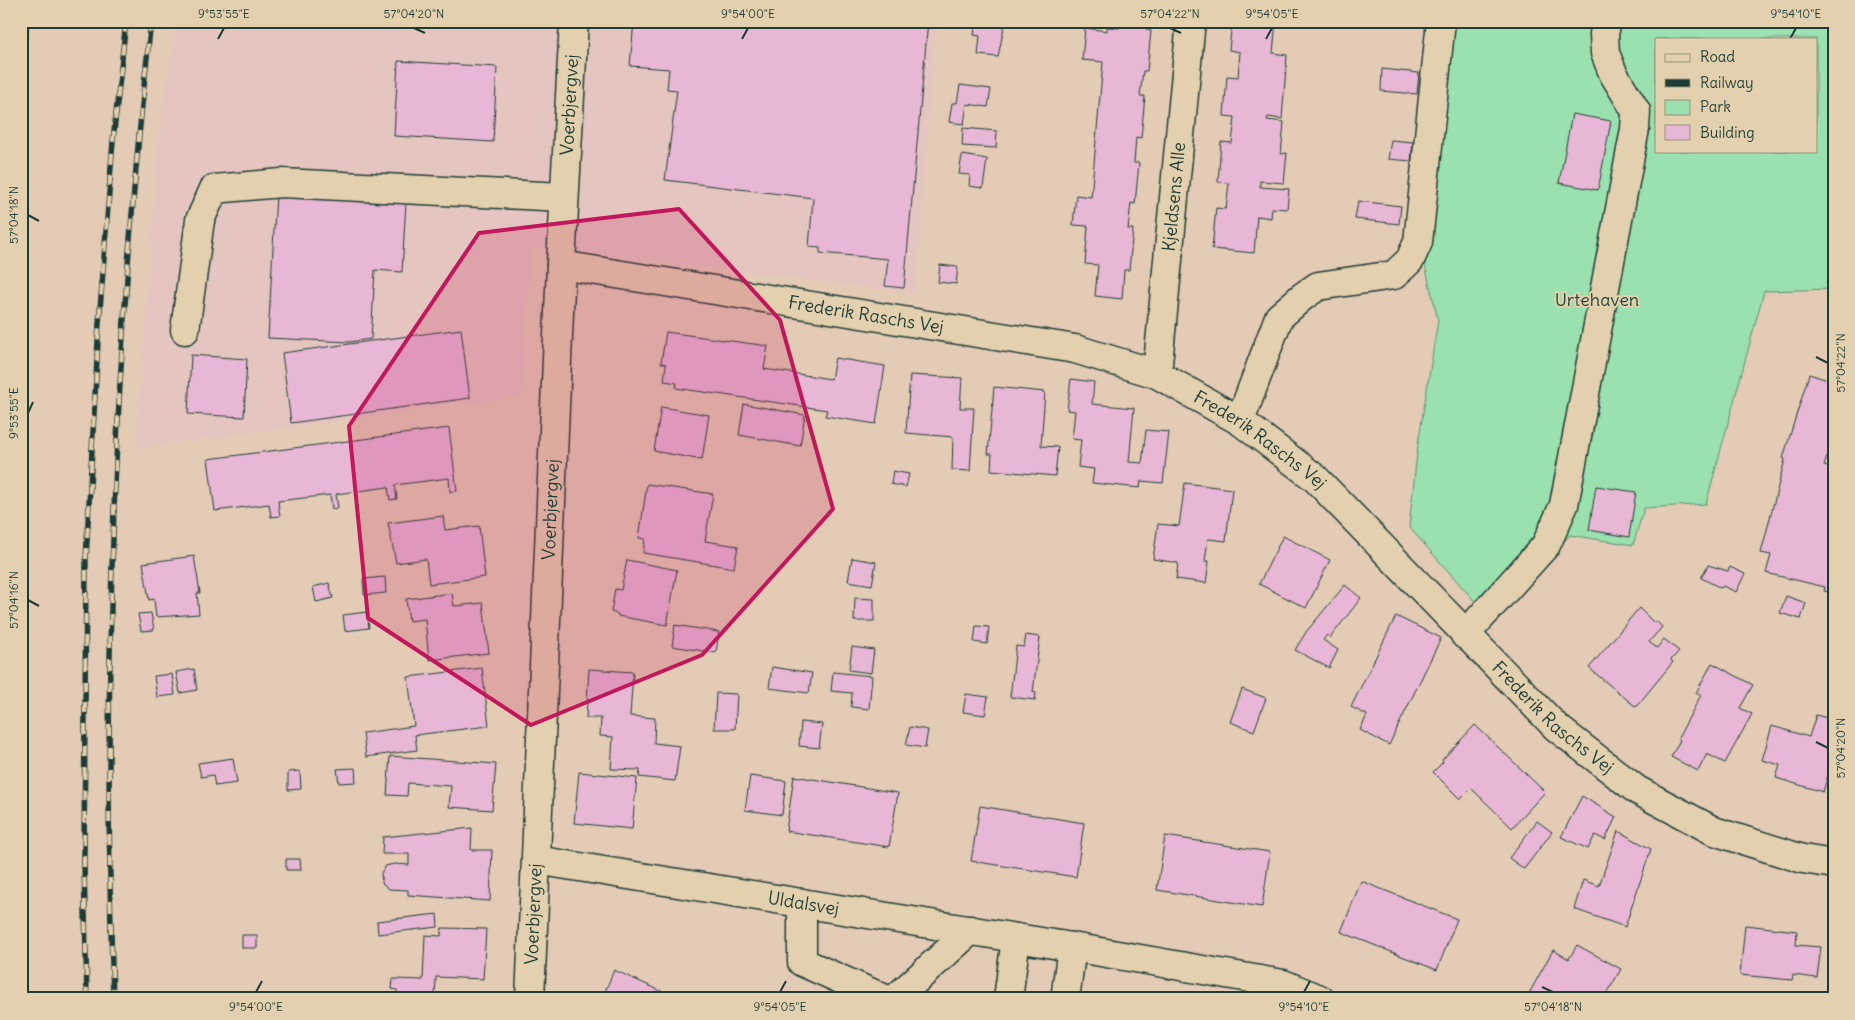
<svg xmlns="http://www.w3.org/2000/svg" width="1855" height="1020" font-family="Delius,sans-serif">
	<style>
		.built { fill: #e5c5c0 }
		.green { fill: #9ae1af; stroke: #5c8f72; fill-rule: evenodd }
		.building { fill: #e8b7d6; stroke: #1f3d34 }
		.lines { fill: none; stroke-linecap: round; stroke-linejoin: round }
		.minor-casing { stroke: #1f3d34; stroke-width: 31 }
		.path { stroke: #1f3d34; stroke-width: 3; stroke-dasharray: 5 4; stroke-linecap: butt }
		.minor { stroke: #e3d0ae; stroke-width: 28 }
		.rail-casing { stroke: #1f3d34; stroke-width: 5.5 }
		.rail { stroke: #e3d0ae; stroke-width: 4; stroke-dasharray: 11; stroke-linecap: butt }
		.marked { fill: #c2185b; fill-opacity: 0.2; stroke: #c2185b; stroke-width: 4; stroke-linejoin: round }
		.ticks { fill: none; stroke: #1f3d34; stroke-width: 2 }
		.labels { text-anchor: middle; stroke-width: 4; stroke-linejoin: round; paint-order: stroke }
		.street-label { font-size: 18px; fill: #1f3d34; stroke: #e3d0ae }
		.park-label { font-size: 18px; fill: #25453a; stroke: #e3d0ae }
		.neatline { fill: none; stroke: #1f3d34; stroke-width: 2 }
		.ticks-label { font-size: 12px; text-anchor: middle; fill: #1f3d34 }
	</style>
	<rect width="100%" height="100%" fill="#e4cbb6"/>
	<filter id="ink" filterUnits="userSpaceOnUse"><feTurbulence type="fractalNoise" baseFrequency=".02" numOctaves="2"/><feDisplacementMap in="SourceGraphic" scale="10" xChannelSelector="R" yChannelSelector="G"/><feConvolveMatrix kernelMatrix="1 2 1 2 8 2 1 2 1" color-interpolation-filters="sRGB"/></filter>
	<g filter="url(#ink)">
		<path class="built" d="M178,21H936L915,293L530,246L522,396L136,448L160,127Z"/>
		<path class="green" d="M1453,21H1834V289L1764,291L1706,504L1644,508L1633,545L1570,535L1494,623L1409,527L1418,444L1438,320L1425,265ZM1656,39H1816V151H1656Z"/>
		<path class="building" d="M404,21H473V25Z
			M634,21H928L904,288L885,286L888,259L820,253V248L809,247L813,198L665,180L677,90L667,89L669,69L630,66Z
			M976,21L1005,22L998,57L978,55L980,36L974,35Z
			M1120,21H1147V30L1151,31L1147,71H1143L1140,96H1145L1141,138L1136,137L1134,163H1139L1135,204L1131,203L1128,229H1133L1129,270H1124L1122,299L1095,296L1098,265L1085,264L1088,226L1073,225L1076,195L1091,197L1103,62L1082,60L1085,28L1107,31V27L1119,28Z
			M1232,21H1276L1273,53L1287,55L1282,119L1268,117L1267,120L1284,122L1281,154L1287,153L1284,183L1260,181V187L1289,189L1287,209L1272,208L1271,218L1257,216L1254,253L1212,249L1216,208L1226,209L1229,183L1218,182L1221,142L1232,143L1235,117L1224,116L1227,76L1238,77L1240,52L1229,50Z
			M398,61L497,67L493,142L394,136Z
			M1382,69L1419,73L1417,94L1381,91Z
			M960,85L991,89L988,107L967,104L964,124L949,122L952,103H957Z
			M1572,114L1611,121L1598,190L1559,183Z
			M963,128L997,131L996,148L962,146Z
			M1391,140L1413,142L1411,161L1388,159Z
			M962,155L987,159L983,188L969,186L970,175L959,174Z
			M276,194L406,202L402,272L375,270L371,339L349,342L268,338Z
			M1358,201L1401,206L1399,224L1355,219Z
			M940,265L958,267L956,284L938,282Z
			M461,329L470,398L291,423L282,353Z
			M666,332L768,346L764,369L831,379L835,358L885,366L876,424L825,416L827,410L676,388L677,383L664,381L666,364L661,363Z
			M191,355L247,359L244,417L188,414Z
			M1809,374L1834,382V436L1824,466L1834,469V593L1824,591L1825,587L1766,573L1771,555L1761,553L1785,459L1783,458Z
			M910,375L962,378L960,408H974L970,471L952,470L953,437L906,433Z
			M1071,379L1094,382L1092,404L1134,408L1129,462L1142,463L1146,430L1169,432L1163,483L1141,481L1140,488L1092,483L1094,469L1078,467L1081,440L1072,439L1075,411L1067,410Z
			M994,387L1045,392L1041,446L1058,447L1055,476L991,470L992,454H988Z
			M744,404L805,415L800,446L739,435Z
			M661,407L709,415L702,460L654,451Z
			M449,428L457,491L450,492L449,478L395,485L397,499L390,500L388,487L336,494L338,508L332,509L330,495L278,501L280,516L271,517L269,504L215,511L208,459Z
			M893,471L909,474L906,487L891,484Z
			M1185,483L1232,489L1226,541L1208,539L1205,561H1209L1206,583L1176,579L1178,563L1153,559L1158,524L1179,526Z
			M647,484L713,494L705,541L738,546L734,568L643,553L645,539L639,538Z
			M1596,486L1636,492L1629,537L1589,530Z
			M443,516L445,530L479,526L485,577L429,584L426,559L396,563L388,523Z
			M1283,536L1330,560L1306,608L1259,584Z
			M194,556L200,593H197L199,614L156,617L154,599L149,600L143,563Z
			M852,558L876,562L872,585L848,581Z
			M627,560L677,570L667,625L618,616V614L611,612L615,589L621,590Z
			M1708,565L1728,571L1730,567L1745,574L1736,592L1723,586L1721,588L1701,578Z
			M385,577L386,593L364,595L363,579Z
			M329,583L333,598L316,602L313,587Z
			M1345,585L1361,598L1330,638L1327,635L1323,640L1338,650L1329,668L1295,650L1306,632Z
			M452,593L454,606L483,603L489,653L429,660L425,619L409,621L406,599Z
			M1786,596L1806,603L1801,619L1780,613Z
			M855,598L874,599V621H854Z
			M1639,608L1654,623L1656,621L1662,627L1649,642L1657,648L1664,639L1679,651L1671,660L1673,662L1636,707L1589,668Z
			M367,612L369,628L345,631L343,615Z
			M151,613L154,630L141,631L138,614Z
			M1396,616L1441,638L1389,745L1360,730L1367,715L1351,707Z
			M675,625L719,632L716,653L672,646Z
			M976,626L989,627L987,644L974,642Z
			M1026,635L1040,637L1033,692L1036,693L1035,700L1010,697L1016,646L1024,647Z
			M852,647L874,650L871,673L849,670Z
			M1712,663L1753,685L1740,708L1752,714L1725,763L1707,754L1698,771L1671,757L1680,740L1678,738L1701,695L1696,693Z
			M772,667L812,673L809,693L769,688Z
			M482,668L489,726L415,735L417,750L366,757L363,733L414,726L408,677Z
			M194,669L197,690L180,693L176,672Z
			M589,669L633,672L630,716L655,718L654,743L680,746L675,781L639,777L640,770L611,769L613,737L600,736L601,718H586Z
			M833,672L872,676L869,709L851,707L852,693L831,691Z
			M172,674L175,695L157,697L154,676Z
			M1242,689L1266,698L1254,731L1230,722Z
			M716,693L737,694L735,729H714Z
			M966,694L988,697L985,715L963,712Z
			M1816,715L1834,720V755L1823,792L1776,778L1780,765L1762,760L1772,726L1809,737Z
			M801,722L822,724L819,748L799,746Z
			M1475,725L1545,792L1512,828L1471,788L1460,799L1433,772L1443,762L1442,760Z
			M910,727L928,730L925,748L906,745Z
			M390,756L496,764L492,810L449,807L451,786L408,783L407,796L387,795Z
			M233,758L237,783L215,786L213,775L201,777L198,763Z
			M355,768L356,782L339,783L337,769Z
			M300,771L301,789L288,790V772Z
			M579,772L637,778L632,829L574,823Z
			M750,776L786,781L782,815L745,810Z
			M794,776L898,793L889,847L786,831Z
			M1582,796L1616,817L1605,840L1595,835L1588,849L1561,837Z
			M980,806L1084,823L1076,877L971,861Z
			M1537,821L1552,832L1524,869L1509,858Z
			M472,828L471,850H492L490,901L408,895V890L389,889L382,883L381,873L385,866L394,864L409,865V854H382L383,837Z
			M1618,831L1651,849L1625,927L1574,909L1583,880L1599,886Z
			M1165,836L1270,852L1262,907L1157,890Z
			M286,859H300L301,870H286Z
			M1361,881L1457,919L1437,970L1341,932Z
			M437,914L438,927L378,934L377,921Z
			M1745,925L1797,931L1796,945L1821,947L1817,978L1793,975L1792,980L1740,975Z
			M442,928L486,929L483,979L436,977L435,998L397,996V990L392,989L393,979L423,980L425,935L441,936Z
			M242,935H257V948H242Z
			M1577,945L1621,969L1604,999H1526L1553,950L1569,959Z
			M614,970L679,999H602Z"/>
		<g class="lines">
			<defs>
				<g id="minor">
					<path id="s1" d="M561,265L1075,349L1157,374L1240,421L1315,478L1556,727L1637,790L1714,831L1803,859L1834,864"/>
					<path d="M185,330L200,220L214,189L282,183L564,197"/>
					<path id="s2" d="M1157,374L1191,21"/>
					<path d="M1240,421L1279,317L1302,297L1318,286L1394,275L1410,260L1418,242L1441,21"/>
					<path d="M1465,635L1546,545L1564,505L1635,129L1636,111L1613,73L1605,53L1604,34L1607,21"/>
					<path id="s3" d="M536,860L1072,947L1283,984L1320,999"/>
					<path d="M802,903V962L885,999"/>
					<path id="s4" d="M530,999L561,265L574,21"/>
					<path d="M895,999L971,930"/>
					<path d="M1008,999L1016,938"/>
					<path d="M1065,999L1072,947"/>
				</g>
			</defs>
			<use href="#minor" class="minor-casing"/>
			<path class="path" d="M21,85L28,21"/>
			<use href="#minor" class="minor"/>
			<defs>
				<path id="rail" d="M87,999L84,864L86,559L99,323L113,141L126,21
					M113,999C102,673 114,346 151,21"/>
			</defs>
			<use href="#rail" class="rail-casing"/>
			<use href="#rail" class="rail"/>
		</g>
	</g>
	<path class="marked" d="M679,209L780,320L833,509L702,655L531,725L368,618L349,426L479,233Z"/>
	<path class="ticks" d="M414,28L425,33M1170,28L1181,33M218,39L224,28M742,39L748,28M1266,39L1272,28M1790,39L1796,28M28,215L39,221M1816,357L1828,363M28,413L33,402M28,600L39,606M1816,742L1828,748M1542,987L1553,992M256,992L262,981M780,992L786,981M1304,992L1310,981"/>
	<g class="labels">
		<g class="street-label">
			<text dy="6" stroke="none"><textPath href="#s4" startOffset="895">Voerbjergvej</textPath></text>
			<text dy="6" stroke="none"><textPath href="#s2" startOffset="178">Kjeldsens Alle</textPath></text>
			<text dy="6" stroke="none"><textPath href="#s1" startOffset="309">Frederik Raschs Vej</textPath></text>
			<text dy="6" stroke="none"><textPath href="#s1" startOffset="729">Frederik Raschs Vej</textPath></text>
			<text dy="6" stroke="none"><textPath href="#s4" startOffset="490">Voerbjergvej</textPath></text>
			<text dy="6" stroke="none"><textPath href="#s1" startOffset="1134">Frederik Raschs Vej</textPath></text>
			<text dy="6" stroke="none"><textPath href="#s3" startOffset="271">Uldalsvej</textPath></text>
			<text dy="6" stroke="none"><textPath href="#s4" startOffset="85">Voerbjergvej</textPath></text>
		</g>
		<g class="park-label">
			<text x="1597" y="306">Urtehaven</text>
		</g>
	</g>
	<rect width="1855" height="1020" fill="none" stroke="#e3d0ae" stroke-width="55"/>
	<rect x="1655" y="38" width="162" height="115" fill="#e3d0ae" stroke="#95957d"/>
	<rect x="1665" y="54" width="25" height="8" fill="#e3d0ae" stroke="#95957d"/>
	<text x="1700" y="62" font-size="15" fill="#1f3d34">Road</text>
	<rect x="1665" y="79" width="25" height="8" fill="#1f3d34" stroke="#95957d"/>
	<text x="1700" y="88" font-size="15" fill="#1f3d34">Railway</text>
	<rect x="1665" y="100" width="25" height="15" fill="#9ae1af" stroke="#95957d"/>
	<text x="1700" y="112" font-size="15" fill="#1f3d34">Park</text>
	<rect x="1665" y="125" width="25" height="15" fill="#e8b7d6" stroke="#95957d"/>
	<text x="1700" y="138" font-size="15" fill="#1f3d34">Building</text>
	<rect x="28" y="28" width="1800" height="964" class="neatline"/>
	<g class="ticks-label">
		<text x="224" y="18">9°53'55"E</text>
		<text x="414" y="18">57°04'20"N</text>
		<text x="748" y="18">9°54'00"E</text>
		<text x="1170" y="18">57°04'22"N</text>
		<text x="1272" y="18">9°54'05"E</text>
		<text x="1796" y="18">9°54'10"E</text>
		<text transform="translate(14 215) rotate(-90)" y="4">57°04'18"N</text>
		<text transform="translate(1841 363) rotate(-90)" y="4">57°04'22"N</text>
		<text transform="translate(14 413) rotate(-90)" y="4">9°53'55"E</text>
		<text transform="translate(14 600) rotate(-90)" y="4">57°04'16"N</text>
		<text transform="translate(1841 748) rotate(-90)" y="4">57°04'20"N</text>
		<text x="256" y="1011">9°54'00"E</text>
		<text x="780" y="1011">9°54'05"E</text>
		<text x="1304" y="1011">9°54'10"E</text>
		<text x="1553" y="1011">57°04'18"N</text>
	</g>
</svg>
